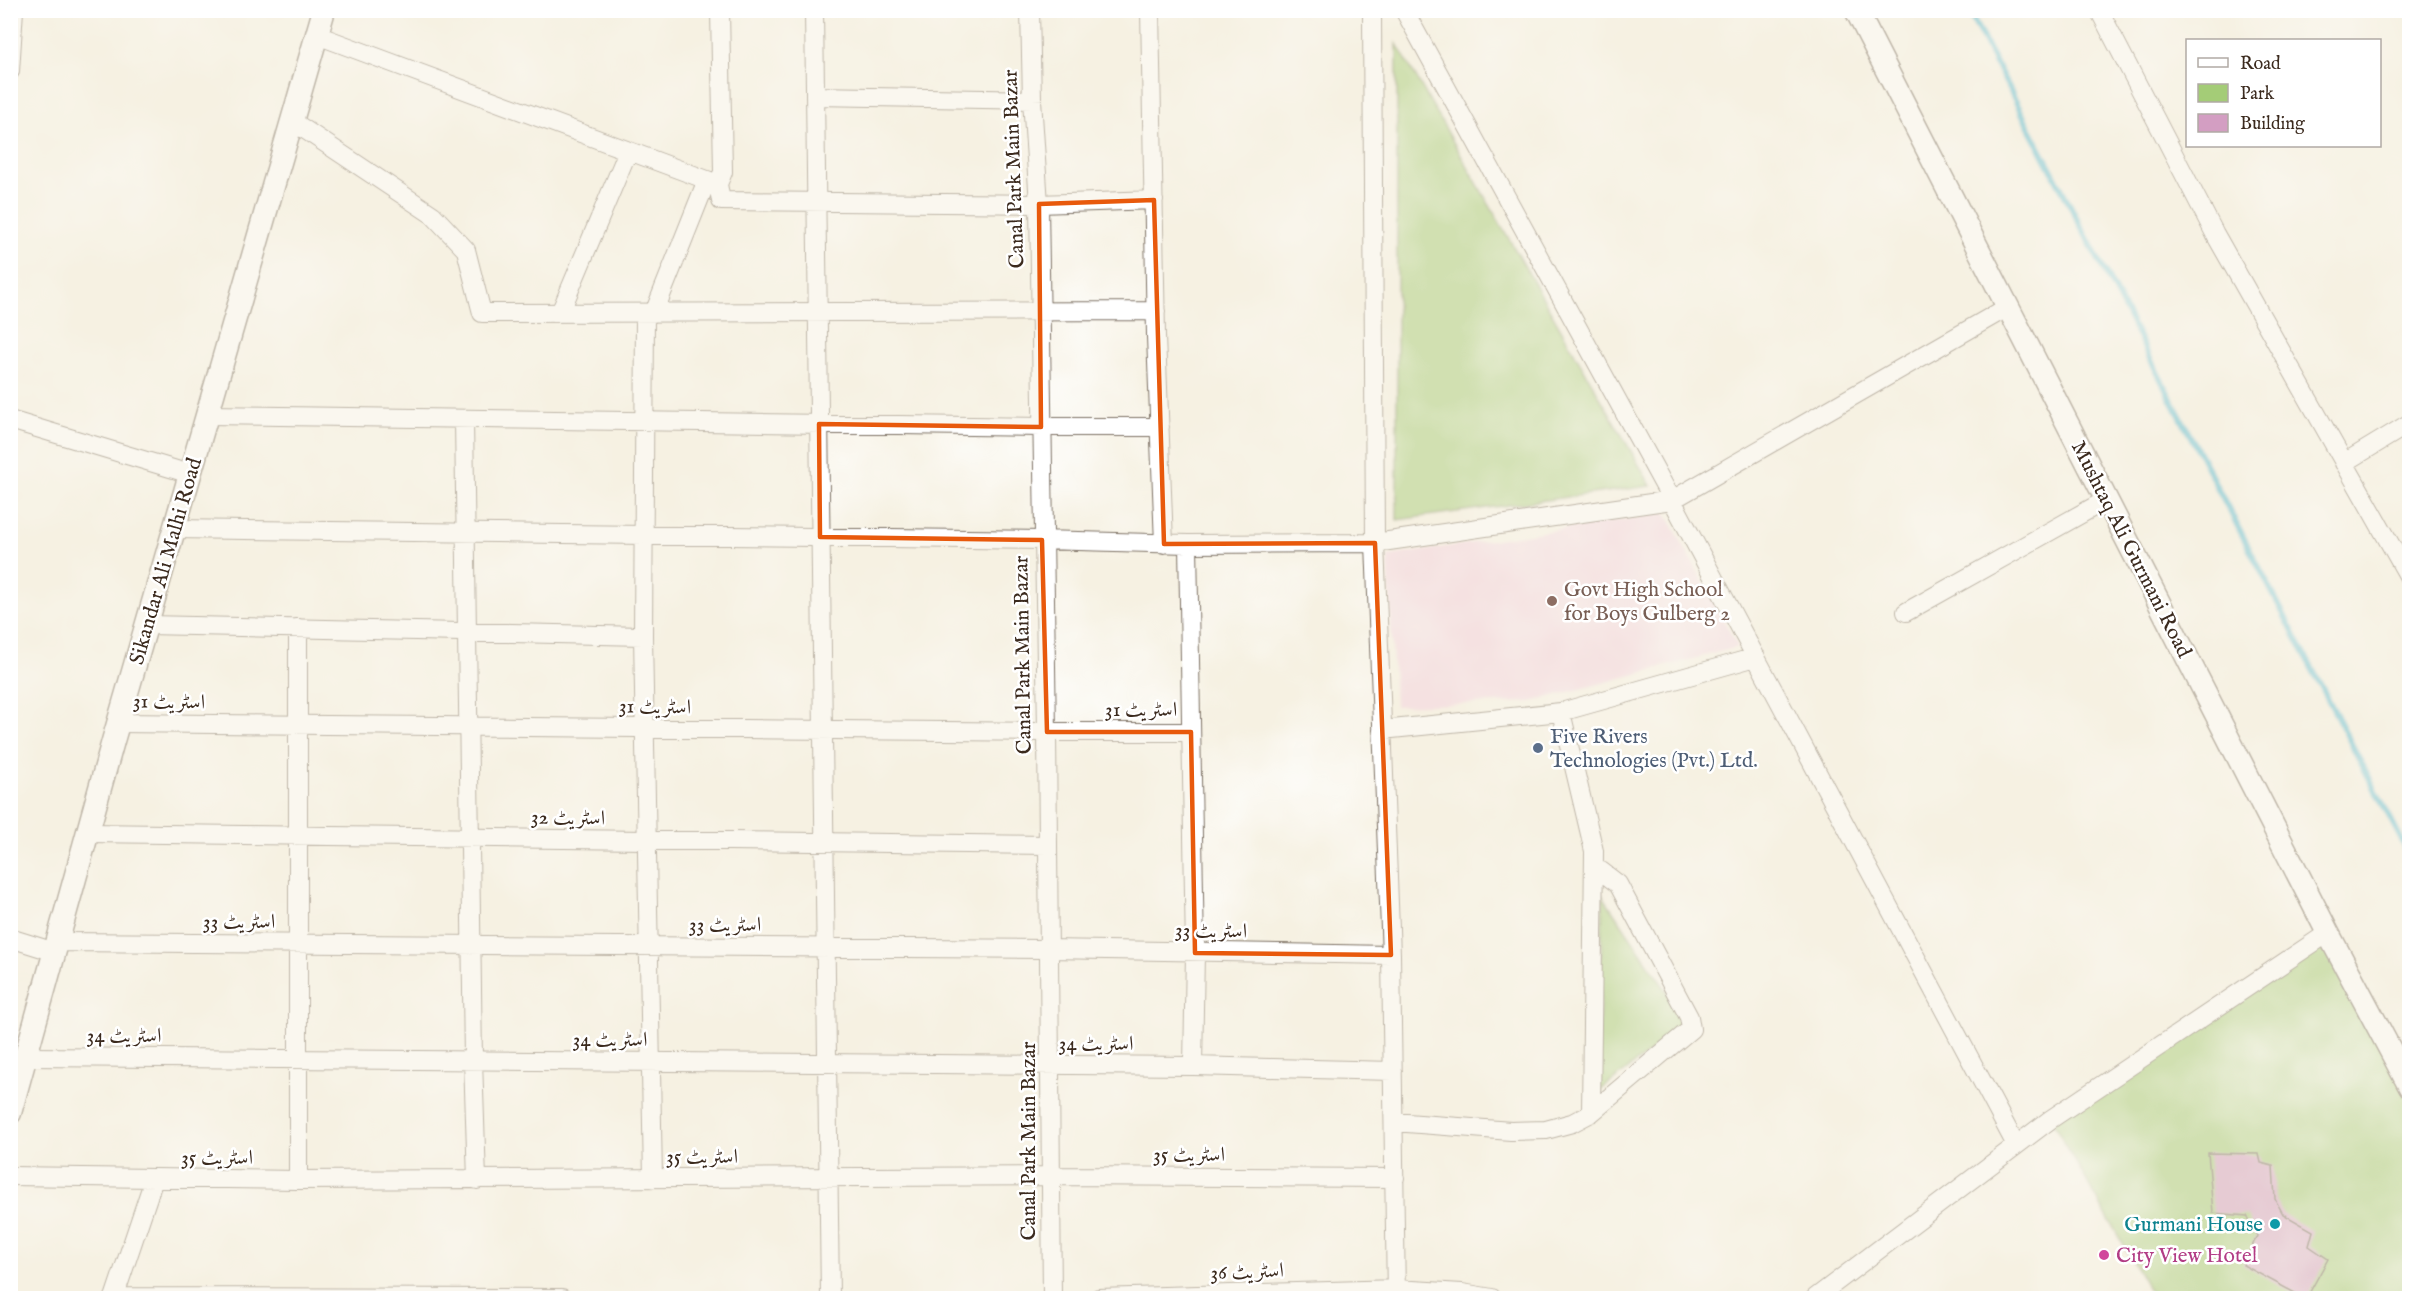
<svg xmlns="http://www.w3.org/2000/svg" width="2420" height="1309" font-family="'IM FELL English',Amiri,serif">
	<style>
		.built { fill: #f3cfe0 }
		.green { fill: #a4cc77; stroke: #707b4a; stroke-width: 1.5 }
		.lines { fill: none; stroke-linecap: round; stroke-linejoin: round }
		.stream { stroke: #54bad2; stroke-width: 6 }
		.building { fill: #d39ec2 }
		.minor-casing { stroke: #7c7063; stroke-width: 20 }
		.tertiary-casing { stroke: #7c7063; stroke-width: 25 }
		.minor { stroke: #fff; stroke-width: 18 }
		.tertiary { stroke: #fff; stroke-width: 22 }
		.marked { fill: none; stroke: #e8590c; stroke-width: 4.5; stroke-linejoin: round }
		.education-dot { fill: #8d6e63; stroke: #fff; stroke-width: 2 }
		.service-dot { fill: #5c6f8a; stroke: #fff; stroke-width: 2 }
		.culture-dot { fill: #0f9aa8; stroke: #fff; stroke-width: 2 }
		.hotel-dot { fill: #d1479c; stroke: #fff; stroke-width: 2 }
		.labels { text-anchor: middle; stroke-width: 5; stroke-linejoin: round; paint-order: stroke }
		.street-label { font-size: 21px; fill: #3b2a1e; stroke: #fff }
		.education-label { font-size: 21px; fill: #785e54; stroke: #fff; text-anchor: start }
		.service-label { font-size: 21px; fill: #4e5e75; stroke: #fff; text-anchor: start }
		.culture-label { font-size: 21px; fill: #0d838f; stroke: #fff; text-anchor: end }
		.hotel-label { font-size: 21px; fill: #b23c85; stroke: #fff; text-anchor: start }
	</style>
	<rect width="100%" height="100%" fill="#fff"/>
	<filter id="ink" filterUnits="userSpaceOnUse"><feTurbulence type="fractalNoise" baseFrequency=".0167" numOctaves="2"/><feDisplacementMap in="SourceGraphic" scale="12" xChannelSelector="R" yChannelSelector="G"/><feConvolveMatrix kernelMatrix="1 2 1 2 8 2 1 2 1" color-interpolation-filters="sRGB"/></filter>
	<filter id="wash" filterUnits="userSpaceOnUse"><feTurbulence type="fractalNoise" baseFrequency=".008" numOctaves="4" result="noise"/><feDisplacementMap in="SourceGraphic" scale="24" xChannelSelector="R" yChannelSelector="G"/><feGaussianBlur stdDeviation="1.35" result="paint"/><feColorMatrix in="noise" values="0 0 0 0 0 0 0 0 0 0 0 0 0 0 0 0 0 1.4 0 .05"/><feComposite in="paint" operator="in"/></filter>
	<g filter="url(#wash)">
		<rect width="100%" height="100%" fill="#f6f1e2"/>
		<path class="built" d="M1666,513L1738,647L1531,702L1395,706L1388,556Z"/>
		<path class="green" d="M1397,44L1651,486L1397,520Z
			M1603,896L1682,1014L1684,1026L1597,1093Z
			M2328,933L2409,1087V1298H2263L2261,1296L2257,1298H2154L2051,1119Z"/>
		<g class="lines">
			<path class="stream" d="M1968,10L2410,856"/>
		</g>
		<g id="blocks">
			<path class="building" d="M2208,1153L2259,1154L2261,1163L2273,1166L2275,1199L2283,1214L2313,1231L2309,1246L2328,1259L2306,1299L2243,1265L2257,1236L2247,1216L2213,1213Z"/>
		</g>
	</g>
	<g filter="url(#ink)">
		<use href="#blocks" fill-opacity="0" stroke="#7c7063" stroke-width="1.5"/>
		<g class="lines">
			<defs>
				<path id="minor" d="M814,10L830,1298
					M1030,10L1032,100L1039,204L1047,732L1052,1298
					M1150,10L1156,336L1164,544
					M1372,10L1375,543L1391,955L1396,1298
					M1404,10L1672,500L2016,1145
					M2099,10L2215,234L2410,579
					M317,35L718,184L721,201L1039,204L1154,200
					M10,71L14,10
					M815,96L1032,100
					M292,121L433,215L466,250L482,313L1156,311
					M718,184L723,172L720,10
					M560,313L628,151
					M645,313L643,636L653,1179
					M654,313L707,180
					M207,415L1041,427H1160
					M464,419L473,1060L477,1180
					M10,420L190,474
					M2344,463L2410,423
					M174,529L1042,540L1188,544L1375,543L1672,500L2008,307
					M1188,544L1195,953L1193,1066
					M1906,612L2106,500
					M147,625L643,636
					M298,628V1180
					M1561,712L1594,851L1591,1113
					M118,723L1047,732H1191
					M1382,730L1561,712L1756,657
					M88,833L1048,845
					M10,938L55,952
					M58,942L1049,949L1391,955
					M26,1057L1193,1066L1393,1071
					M1394,1122L1511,1131L1546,1130L1572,1123L1591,1113L1691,1029L1689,1017L1618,884L1601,871L1595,870
					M10,1176L298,1180L1051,1176L1395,1178
					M114,1297L562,1298
					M114,1298L154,1179
					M1099,1298L1396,1289L1462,1293L1492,1298
					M1815,1298L2051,1119L2328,933"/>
				<path id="tertiary" d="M1856,10L2328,933L2410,1087
					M10,1113L113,741L324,10"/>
			</defs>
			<use href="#minor" class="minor-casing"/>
			<use href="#tertiary" class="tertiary-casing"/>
			<use href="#minor" class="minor"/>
			<use href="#tertiary" class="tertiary"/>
		</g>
	</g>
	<path d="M0 0H2420V1309H0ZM1154,200L1164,544L1375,543L1391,955L1195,953L1191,732H1047L1042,540L820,537L819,424L1041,427L1039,204Z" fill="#f6f1e2" fill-opacity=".55" fill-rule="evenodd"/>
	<path class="marked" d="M1154,200L1164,544L1375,543L1391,955L1195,953L1191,732H1047L1042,540L820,537L819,424L1041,427L1039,204Z"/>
	<circle class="education-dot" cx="1552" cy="601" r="6"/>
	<circle class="service-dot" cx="1538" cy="748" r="6"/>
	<circle class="culture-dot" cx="2275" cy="1224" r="6"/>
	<circle class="hotel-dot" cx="2104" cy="1255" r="6"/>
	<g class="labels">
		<g class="street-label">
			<text transform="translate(1013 169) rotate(-92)" y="7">Canal Park Main Bazar</text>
			<text transform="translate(2132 549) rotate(63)" y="7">Mushtaq Ali Gurmani Road</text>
			<text transform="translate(165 561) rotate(-74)" y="7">Sikandar Ali Malhi Road</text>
			<text transform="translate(1022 655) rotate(-91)" y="7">Canal Park Main Bazar</text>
			<text transform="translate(169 701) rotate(1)" y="7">اسٹریٹ 31</text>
			<text transform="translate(655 706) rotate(1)" y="7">اسٹریٹ 31</text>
			<text x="1141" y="716">اسٹریٹ 31</text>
			<text transform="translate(568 817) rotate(1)" y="7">اسٹریٹ 32</text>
			<text x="239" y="928">اسٹریٹ 33</text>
			<text x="725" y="931">اسٹریٹ 33</text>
			<text transform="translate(1211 930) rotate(1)" y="7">اسٹریٹ 33</text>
			<text x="124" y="1042">اسٹریٹ 34</text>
			<text x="610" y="1046">اسٹریٹ 34</text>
			<text x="1096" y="1050">اسٹریٹ 34</text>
			<text transform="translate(1028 1141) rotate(-90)" y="7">Canal Park Main Bazar</text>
			<text x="1189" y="1161">اسٹریٹ 35</text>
			<text x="702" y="1163">اسٹریٹ 35</text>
			<text x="217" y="1164">اسٹریٹ 35</text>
			<text transform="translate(1247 1271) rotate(-2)" y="7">اسٹریٹ 36</text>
		</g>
		<g class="education-label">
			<text x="1564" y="596">Govt High School<tspan x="1564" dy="24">for Boys Gulberg 2</tspan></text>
		</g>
		<g class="service-label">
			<text x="1550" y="743">Five Rivers<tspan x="1550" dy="24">Technologies (Pvt.) Ltd.</tspan></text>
		</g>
		<g class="culture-label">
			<text x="2263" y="1231">Gurmani House</text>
		</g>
		<g class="hotel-label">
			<text x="2116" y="1262">City View Hotel</text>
		</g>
	</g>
	<rect width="2420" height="1309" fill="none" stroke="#fff" stroke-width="36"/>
	<rect x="2186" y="39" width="195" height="108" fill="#ffffff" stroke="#b1aaa5" stroke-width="1.5"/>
	<rect x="2198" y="58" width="30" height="9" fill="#ffffff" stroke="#b1aaa5" stroke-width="1.5"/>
	<text x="2240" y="69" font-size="18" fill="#3b2a1e">Road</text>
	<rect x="2198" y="84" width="30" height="18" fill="#a4cc77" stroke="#b1aaa5" stroke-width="1.5"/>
	<text x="2240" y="99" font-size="18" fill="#3b2a1e">Park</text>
	<rect x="2198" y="114" width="30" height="18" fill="#d39ec2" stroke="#b1aaa5" stroke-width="1.5"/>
	<text x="2240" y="129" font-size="18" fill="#3b2a1e">Building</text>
</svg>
